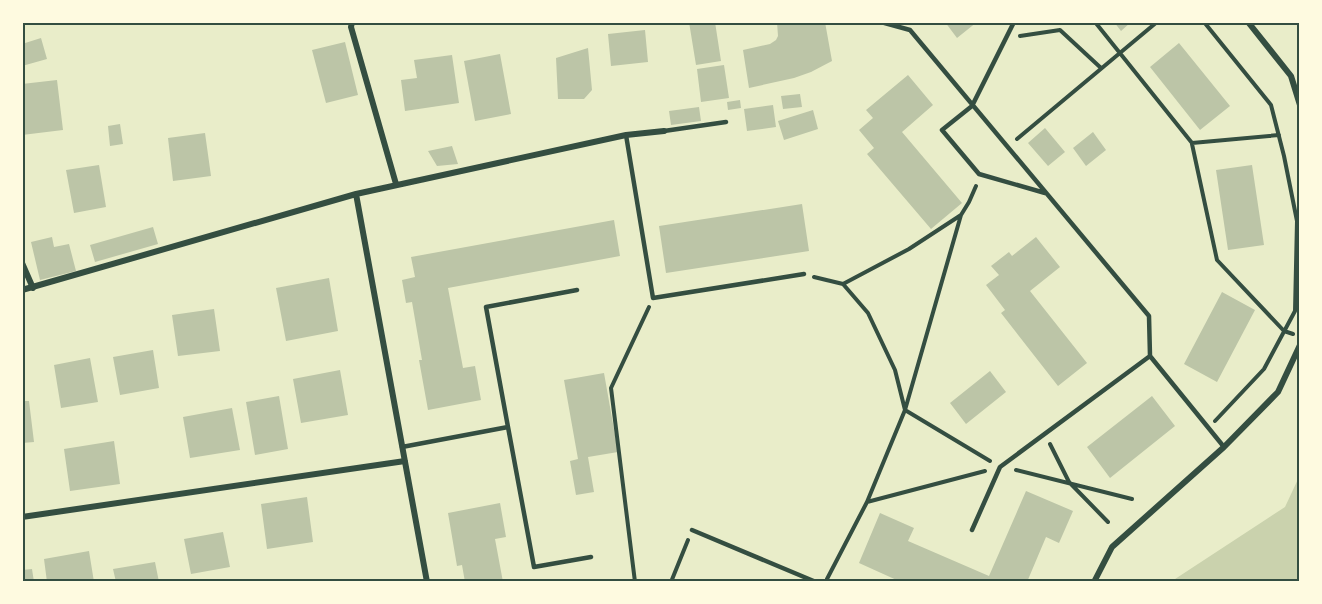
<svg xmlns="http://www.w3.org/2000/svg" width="1322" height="604" font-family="Commissioner,sans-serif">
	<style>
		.green { fill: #cad2ad }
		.building { fill: #bcc5a7 }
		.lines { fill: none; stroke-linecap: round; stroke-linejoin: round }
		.path { stroke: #344e41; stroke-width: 4 }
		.service { stroke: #344e41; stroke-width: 4.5 }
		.minor { stroke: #344e41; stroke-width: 6 }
		.neatline { fill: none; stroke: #344e41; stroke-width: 2 }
	</style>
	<rect width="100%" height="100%" fill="#e9edc9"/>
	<path class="green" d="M1299,477V581H1172L1285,507Z"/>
	<path class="building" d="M689,22H715L721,61L696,65Z
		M777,22H825L832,61L811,72L794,78L749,88L743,50L770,44L776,40L778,36Z
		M945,22H977L957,38Z
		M1114,22H1131L1121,31Z
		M645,30L648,62L611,66L608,34Z
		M41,38L47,59L22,66V44Z
		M345,42L358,95L326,103L312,50Z
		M1179,43L1230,106L1200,130L1150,67Z
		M588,48L592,90L584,99H558L556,58Z
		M500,54L511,114L475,121L464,61Z
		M452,55L459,103L405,111L401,80L417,78L414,60Z
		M724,65L729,98L701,102L697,69Z
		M908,75L933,105L902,132L962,203L931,229L867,154L874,148L859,130L873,118L866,110Z
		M57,80L63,130L22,135V84Z
		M800,94L802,107L783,109L781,96Z
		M740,100L741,108L728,110L727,102Z
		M773,105L776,127L747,131L744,109Z
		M699,107L701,121L671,125L669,111Z
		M813,110L818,129L784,140L778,121Z
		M120,124L123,144L110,146L108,126Z
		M1045,128L1065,152L1048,166L1028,143Z
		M1093,132L1106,150L1086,166L1073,148Z
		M205,133L211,176L173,181L168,138Z
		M452,146L458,164L437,166L428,151Z
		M99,165L106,207L74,213L66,170Z
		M1252,165L1264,245L1228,250L1216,170Z
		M802,204L809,251L666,273L659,226Z
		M614,220L620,256L448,288L463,368L475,366L481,400L428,410L419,360H422L412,302L406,303L402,280L415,277L411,257Z
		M153,227L158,244L95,262L90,245Z
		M52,237L54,247L69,244L76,271L40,280L31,242Z
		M1036,237L1060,267L1030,291L1087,363L1058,386L1001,313L1005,310L986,285L999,275L991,266L1009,252L1012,256Z
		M329,278L338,331L286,341L276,288Z
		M1222,292L1255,310L1217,382L1184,364Z
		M214,309L220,351L178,356L172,315Z
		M153,350L159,388L120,395L113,357Z
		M90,358L98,402L61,408L54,365Z
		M340,370L348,415L301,423L293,379Z
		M990,371L1006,392L966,424L950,403Z
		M604,373L618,452L588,457L594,492L576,495L570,461L578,459L564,380Z
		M279,396L288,449L255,455L246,402Z
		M1152,396L1175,426L1110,478L1087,447Z
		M22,401H29L34,442L22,443Z
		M232,408L240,450L190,458L183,417Z
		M114,441L120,484L70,491L64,449Z
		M1026,491L1073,511L1059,543L1046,537L1027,582L1018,580L1017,582H901L859,563L880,513L914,528L908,541L989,576Z
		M307,497L313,542L267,549L261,504Z
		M500,503L506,537L495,539L503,582H465L462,565L457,566L448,513Z
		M223,532L230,567L191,574L184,539Z
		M89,551L94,582H47L44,559Z
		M155,562L159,582H116L113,569Z
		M32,569L34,582H22V570Z"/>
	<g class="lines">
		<path class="path" d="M1095,22L1192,143L1279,135
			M1204,22L1271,105L1284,156L1297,221L1295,311L1264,369L1215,421
			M1020,36L1060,30L1101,68
			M1017,139L1157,22
			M1192,144L1217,260L1284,331L1293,334
			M961,215L905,410L990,461
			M814,277L843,284L909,249L961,215L969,202L976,186
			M843,284L868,313L895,370L905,410L867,502
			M1050,444L1069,482L1108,522
			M1016,470L1132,499
			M827,579L867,502L985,471
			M635,582L611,388L649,307
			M671,582L688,540"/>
		<path class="service" d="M881,22L910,30L1149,316L1150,356L1224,447
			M1014,22L972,106L942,130L979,174L1045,193
			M664,131L726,122
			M626,135L653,298L804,274
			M508,427L534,567L591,557
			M402,447L508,427L486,307L577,290
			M692,530L816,582
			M972,530L1000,467L1150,356"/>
		<path class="minor" d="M352,22L351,27L396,184
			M1248,22L1291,76L1300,105
			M22,263L33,288
			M22,290L356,194
			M22,517L405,461
			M427,582L356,194L626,135L664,131
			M1094,582L1112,547L1224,447L1278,392L1300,345"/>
	</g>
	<rect width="1322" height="604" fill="none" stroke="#fefae0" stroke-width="48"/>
	<rect x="24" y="24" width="1274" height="556" class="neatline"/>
</svg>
